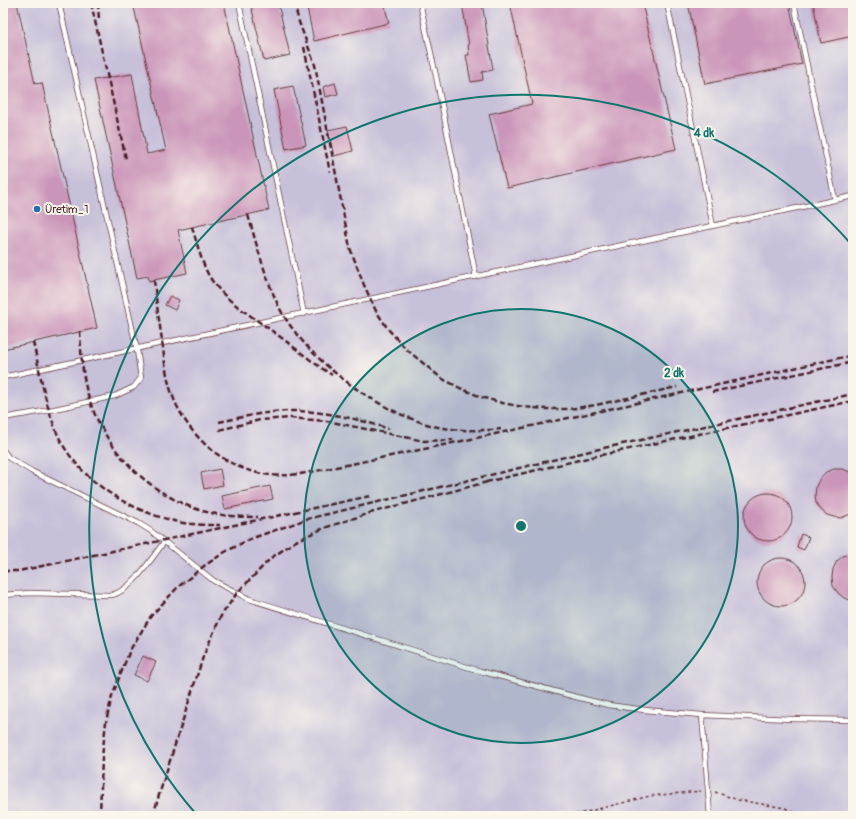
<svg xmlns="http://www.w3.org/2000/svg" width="856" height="819" font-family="Pangolin,sans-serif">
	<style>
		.industrial { fill: #c7c0d9 }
		.building { fill: #cb95b9 }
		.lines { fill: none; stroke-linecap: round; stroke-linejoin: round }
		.service-casing { stroke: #633c42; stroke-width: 6 }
		.path { stroke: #633c42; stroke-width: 1.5; stroke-dasharray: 3 3; stroke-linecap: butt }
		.service { stroke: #fff; stroke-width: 4.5 }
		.rail { stroke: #4a1f2b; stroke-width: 2.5; stroke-dasharray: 6 3; stroke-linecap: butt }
		.ring { fill: none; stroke: #0f766e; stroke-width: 2 }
		.poi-dot { fill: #1f6fb2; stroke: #fbf7ec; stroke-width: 1.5 }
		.labels { text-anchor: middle; stroke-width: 4; stroke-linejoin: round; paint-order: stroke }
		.poi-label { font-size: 11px; fill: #4a1f2b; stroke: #fbf7ec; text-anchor: start }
		.centre { fill: #0f766e; stroke: #fbf7ec; stroke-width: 2 }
		.ring-label { font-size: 12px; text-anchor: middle; font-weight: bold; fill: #0f766e; stroke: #fbf7ec; stroke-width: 4; stroke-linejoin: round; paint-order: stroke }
	</style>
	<rect width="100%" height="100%" fill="#fbf7ec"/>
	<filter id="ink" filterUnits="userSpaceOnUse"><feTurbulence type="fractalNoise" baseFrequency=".025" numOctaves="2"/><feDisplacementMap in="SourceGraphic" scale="8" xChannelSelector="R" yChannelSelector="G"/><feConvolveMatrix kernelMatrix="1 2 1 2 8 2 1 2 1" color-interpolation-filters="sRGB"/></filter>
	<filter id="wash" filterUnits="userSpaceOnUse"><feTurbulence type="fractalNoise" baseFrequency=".012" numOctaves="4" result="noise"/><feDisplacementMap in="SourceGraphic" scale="16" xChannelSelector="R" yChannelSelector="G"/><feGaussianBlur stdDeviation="0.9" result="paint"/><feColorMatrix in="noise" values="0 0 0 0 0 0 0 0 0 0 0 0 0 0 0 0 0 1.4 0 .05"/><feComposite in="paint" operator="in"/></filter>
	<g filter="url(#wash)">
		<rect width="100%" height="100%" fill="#f2e0c3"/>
		<path class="industrial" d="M3,3H853V816H3Z"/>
		<g id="blocks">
			<path class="building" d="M3,3H17L35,84L42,83L97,328L3,349Z
				M133,3H224L269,210L178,230L187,273L149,281L148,276L137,278L94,80L132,74L147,154L166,150Z
				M257,3H278L290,55L264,61L251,5Z
				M306,3H384L389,23L314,41Z
				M462,3H482L493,70L482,72L483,80L471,82L466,55H469L468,45H469Z
				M510,3H642L676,149L507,188L489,114L532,104Z
				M688,3H789L802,64L705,84Z
				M813,3H853V36L821,43Z
				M335,83L338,94L325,97L323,87Z
				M293,86L306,145L286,149L274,90Z
				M347,126L353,151L334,156L328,130Z
				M170,296L179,300L175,310L165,305Z
				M220,469L223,485L204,489L201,473Z
				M834,469H842L853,473V513L841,518L834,517L827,515L821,510L816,503L815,496L816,486L820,478L826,472Z
				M270,486L273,499L225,509L222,496Z
				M744 517a24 24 0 1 1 48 0a24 24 0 1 1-48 0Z
				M801,534L809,537L804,550L797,547Z
				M853,552V601L844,598L838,593L833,586L832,577L833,569L837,561L843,556Z
				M757 582a24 24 0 1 1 48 0a24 24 0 1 1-48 0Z
				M143,656L156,662L147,681L134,675Z"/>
		</g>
	</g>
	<g filter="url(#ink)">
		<use href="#blocks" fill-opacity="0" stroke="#633c42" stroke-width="1"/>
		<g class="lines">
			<defs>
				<path id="service" d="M239,3L304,314
					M420,3L436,76L476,277
					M667,3L713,226
					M794,3L835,200
					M3,377L853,196
					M3,418L50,410L115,396L134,387L141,378L137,350L59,3
					M3,450L9,458L33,472L138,523L151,531L214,581L249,599L480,671L576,697L608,705L645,710L702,715L791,719L853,720
					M3,595L30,593L112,595C132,590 152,558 164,542
					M702,715L710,816
					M690,816H703"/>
			</defs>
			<use href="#service" class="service-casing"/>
			<path class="path" d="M715,792L738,800L785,808L802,816
				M570,816L650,796L701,791"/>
			<use href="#service" class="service"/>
			<path class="rail" d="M91,3L126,159
				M98,3L99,21
				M294,3L299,22L315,65L350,248L364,285L376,311L388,329L406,349L441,378L460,388L481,397L502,403L524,407L547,409H569L596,405L677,387
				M304,47L330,172
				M248,215C257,246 265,277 279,307C306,360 380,414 438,427C458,431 480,431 501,429
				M192,227C197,243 201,261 209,276C224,301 252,316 275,333C294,347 312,362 332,375
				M154,280C156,300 159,320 162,340C164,357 166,375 171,391C185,434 224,470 270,475C282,476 294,475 306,473C489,437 671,395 853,355
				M80,331C81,352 82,372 87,392C102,447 148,495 203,511C221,516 239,517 258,517
				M33,342C40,372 45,404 57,433C77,479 126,509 174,521C189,525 205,525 220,525
				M712,392L853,362
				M219,422C243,417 268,411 292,411C325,411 359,419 389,429
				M219,430L260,420L291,418L327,421L424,441L453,440
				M486,482L592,457L853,401
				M3,571H19L370,496
				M100,816L102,757L106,722L112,696L130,650L151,616L177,588L204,566L225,552L250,539L307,519L590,451L853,394
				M153,816L159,795L203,657L212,636L221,616L237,593L271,558L296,541L324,528L370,513L491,481"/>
		</g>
	</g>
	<circle cx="521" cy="526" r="217" fill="#0f766e" fill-opacity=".12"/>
	<g class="ring">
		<circle cx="521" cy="526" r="217"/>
		<path d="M196 814A434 434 0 1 1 851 244"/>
	</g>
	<circle class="poi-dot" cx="37" cy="209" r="4"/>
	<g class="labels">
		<g class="poi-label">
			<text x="45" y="213">Üretim_1</text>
		</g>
	</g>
	<circle cx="521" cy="526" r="6" class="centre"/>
	<g class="ring-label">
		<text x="704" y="137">4 dk</text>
		<text x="674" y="377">2 dk</text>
	</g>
	<rect width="856" height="819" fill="none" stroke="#fbf7ec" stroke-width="16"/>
</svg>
